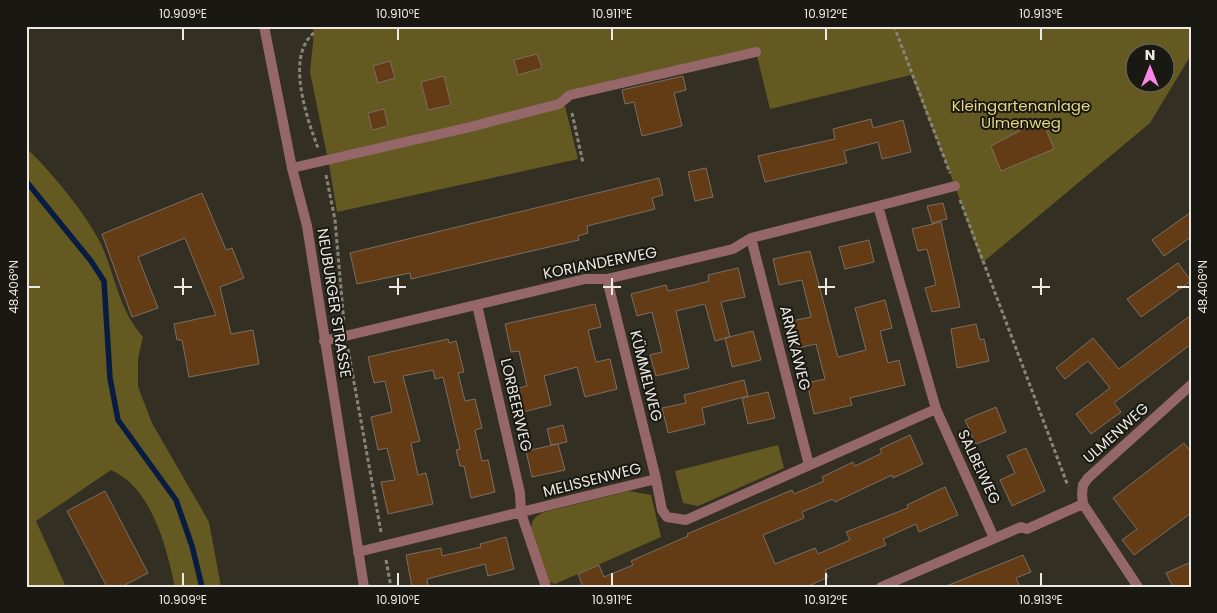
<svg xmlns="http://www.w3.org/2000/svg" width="1217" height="613" font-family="Poppins,sans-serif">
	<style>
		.green { fill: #635921; fill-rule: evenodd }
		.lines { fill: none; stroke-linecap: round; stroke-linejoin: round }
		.stream { stroke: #081b41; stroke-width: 5.5 }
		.building { fill: #633b14; stroke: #7b6e64 }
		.path { stroke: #87847a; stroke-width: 3; stroke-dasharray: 4 2.5; stroke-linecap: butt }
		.service { stroke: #966769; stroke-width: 10 }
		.minor { stroke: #966769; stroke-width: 10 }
		.tertiary { stroke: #966769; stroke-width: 10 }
		.ticks { fill: none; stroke: #ebe9e1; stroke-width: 2 }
		.labels { text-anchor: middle; stroke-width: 4; stroke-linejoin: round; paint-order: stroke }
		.park-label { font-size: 15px; fill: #e7d782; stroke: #191812 }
		.street-label { font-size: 15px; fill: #ebe9e1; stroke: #191812 }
		.neatline { fill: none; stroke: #ebe9e1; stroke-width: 2 }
		.ticks-label { font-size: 12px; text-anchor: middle; fill: #ebe9e1 }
	</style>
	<rect width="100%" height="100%" fill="#333023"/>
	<path class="green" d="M312,26H1191V55L1150,123L982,263L955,186L911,75L770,109L756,52L570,95L559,104L327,155L310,72L314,33ZM1134,52H1164V82H1134Z
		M565,106L578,159L337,212L329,164Z
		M26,148C51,171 86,214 101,244C116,277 118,308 143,337L138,358V387L152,423L209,522L221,587H175C166,546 152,488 111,470L36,521L66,587H26Z
		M778,445L784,468L698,506L683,503L675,471Z
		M629,491L651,495L661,537L555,584L546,581L531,528C532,520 536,515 544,512Z"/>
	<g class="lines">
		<path class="stream" d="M26,181L91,261L104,281L110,378L118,420L176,500L192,546L202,587"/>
	</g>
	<path class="building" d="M537,54L542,68L518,75L514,60Z
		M390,61L395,78L378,83L373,66Z
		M444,76L451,105L428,110L421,82Z
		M683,76L686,90L674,93L682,126L642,136L634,102L625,104L622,90Z
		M384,109L388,126L372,130L368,113Z
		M871,119L873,128L903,120L911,152L882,159L878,142L844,151L847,163L765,182L758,156L835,139L833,129Z
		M1042,119L1054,149L1001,171L991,146Z
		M706,168L713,197L695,201L688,172Z
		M659,178L663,195L652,198L655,209L587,226L588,233L578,236L579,240L411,279L410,273L357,284L350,253Z
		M202,193L226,250L232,248L244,278L220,287L231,334L253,330L259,364L189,377L182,340H177L174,324L216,315L185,238L138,257L158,308L132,317L102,234Z
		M943,203L947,219L932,223L927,206Z
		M1191,212V237L1164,256L1152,240Z
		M941,222L960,307L932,312L925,288L936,285L927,249L918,251L912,229Z
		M869,240L874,262L845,269L839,247Z
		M810,251L838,357L866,350L855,308L885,300L892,328L880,331L888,363L899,360L905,385L850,398L852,405L814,414L807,383L825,379L816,344L798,348L792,321L811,317L802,280L779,285L773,259Z
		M1178,263L1191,281L1141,317L1127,299Z
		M738,268L745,297L721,302L730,337L715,341L705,304L676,311L689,368L656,376L650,355L662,352L652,312L637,316L631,294L666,285L668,291L694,285L709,281L708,275Z
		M595,304L601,327L588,330L596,362L610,359L617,389L585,397L577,367L544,376L551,405L519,413L514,389L527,386L519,351L511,352L505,324Z
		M1191,315V344L1114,403L1121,412L1091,434L1076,414L1110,388L1088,361L1065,379L1056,368L1093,338L1119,369Z
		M976,324L980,340L984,339L989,361L957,368L951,329Z
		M753,331L761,360L732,367L725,338Z
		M448,339L449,343L456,341L464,372L458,373L465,401L475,399L482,428L475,430L482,461L488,460L495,492L471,498L464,466H460L456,450L460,449L443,377L435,379L433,370L403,376L420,441L411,443L418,475L426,473L433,504L388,514L381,482L395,480L387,448L378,450L371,417L392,412L385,381L374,383L368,357Z
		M744,380L748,396L702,408L705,424L668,433L662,408L686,403L684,395Z
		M768,392L775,418L748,424L742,398Z
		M996,407L1006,432L976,444L965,420Z
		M563,425L567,442L551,445L547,429Z
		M910,435L923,464L893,478L892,475L835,502L833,499L802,512L804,518L763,535L775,564L815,548L818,554L850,540L846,532L908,508L907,505L945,487L958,515L919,532L916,524L883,539L886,545L825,570L828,577L806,587H583L578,574L599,565L604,577L633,565L631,561L688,536L687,534L792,490L794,494L824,481L822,477L853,462L855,466L882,453L880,449Z
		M1184,443L1191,452V513L1134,555L1122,540L1137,529L1113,498Z
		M558,444L565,470L532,477L526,451Z
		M1026,448L1045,491L1012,506L1000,480L1015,473L1007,456Z
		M105,491L148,573L121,587H107L67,511Z
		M506,537L514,569L488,576L485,564L427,579L428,587H412L406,555L441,548L442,556L481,547L480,544Z
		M1023,555L1031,572L1016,578L1020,587H944Z
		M1191,562V587H1173L1166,573Z"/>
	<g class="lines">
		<path class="path" d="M894,26L950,173
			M314,33C285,56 307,119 318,148
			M572,113L583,163
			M326,175L335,220L344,323
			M960,200L1068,486
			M348,349L381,532
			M386,560L391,587"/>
		<path class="service" d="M292,168L466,128L559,104L570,95L756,52"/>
		<path class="minor" d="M878,206L955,186
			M751,238L809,465
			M607,279L656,479
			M477,305L520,493L521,513L546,587
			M324,341L585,279H607L733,249L751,238L878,206L936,409L994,538
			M358,552L656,479L662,510L667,517L686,520L936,409
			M881,587L1021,527L1027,529L1083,504
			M1138,587L1083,504L1082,494L1083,485L1088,478L1191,385"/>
		<path class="tertiary" d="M264,26L292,168L307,226L364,587"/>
	</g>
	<path class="ticks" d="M183,28V40M398,28V40M612,28V40M826,28V40M1041,28V40M183,278V295M398,278V295M612,278V295M826,278V295M1041,278V295M28,287H40M174,287H192M389,287H406M603,287H621M818,287H835M1032,287H1050M1177,287H1190M183,573V586M398,573V586M612,573V586M826,573V586M1041,573V586"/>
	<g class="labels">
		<g class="park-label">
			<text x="1021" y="111">Kleingartenanlage<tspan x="1021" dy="17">Ulmenweg</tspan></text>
		</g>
		<g class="street-label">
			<text transform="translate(600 263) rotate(-11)" y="5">KORIANDERWEG</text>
			<text transform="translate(334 303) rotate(81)" y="5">NEUBURGER STRASSE</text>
			<text transform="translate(795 348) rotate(76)" y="5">ARNIKAWEG</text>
			<text transform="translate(646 376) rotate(76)" y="5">KÜMMELWEG</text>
			<text transform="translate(516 405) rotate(77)" y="5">LORBEERWEG</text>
			<text transform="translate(1116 433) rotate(-42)" y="5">ULMENWEG</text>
			<text transform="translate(979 467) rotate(65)" y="5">SALBEIWEG</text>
			<text transform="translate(592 480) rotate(-14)" y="5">MELISSENWEG</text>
		</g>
	</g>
	<rect width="1217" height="613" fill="none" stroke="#191812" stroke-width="55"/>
	<g transform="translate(1150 68)"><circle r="24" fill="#191812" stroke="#6d6c65"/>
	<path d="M0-4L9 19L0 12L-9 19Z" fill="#fa87e7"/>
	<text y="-8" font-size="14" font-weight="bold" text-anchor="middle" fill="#ebe9e1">N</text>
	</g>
	<rect x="28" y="28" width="1162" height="558" class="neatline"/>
	<g class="ticks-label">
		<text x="183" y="18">10.909°E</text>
		<text x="398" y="18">10.910°E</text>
		<text x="612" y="18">10.911°E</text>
		<text x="826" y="18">10.912°E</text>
		<text x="1041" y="18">10.913°E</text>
		<text transform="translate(14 287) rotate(-90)" y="4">48.406°N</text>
		<text transform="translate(1203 287) rotate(-90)" y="4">48.406°N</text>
		<text x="183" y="604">10.909°E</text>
		<text x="398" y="604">10.910°E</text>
		<text x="612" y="604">10.911°E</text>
		<text x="826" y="604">10.912°E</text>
		<text x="1041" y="604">10.913°E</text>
	</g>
</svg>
